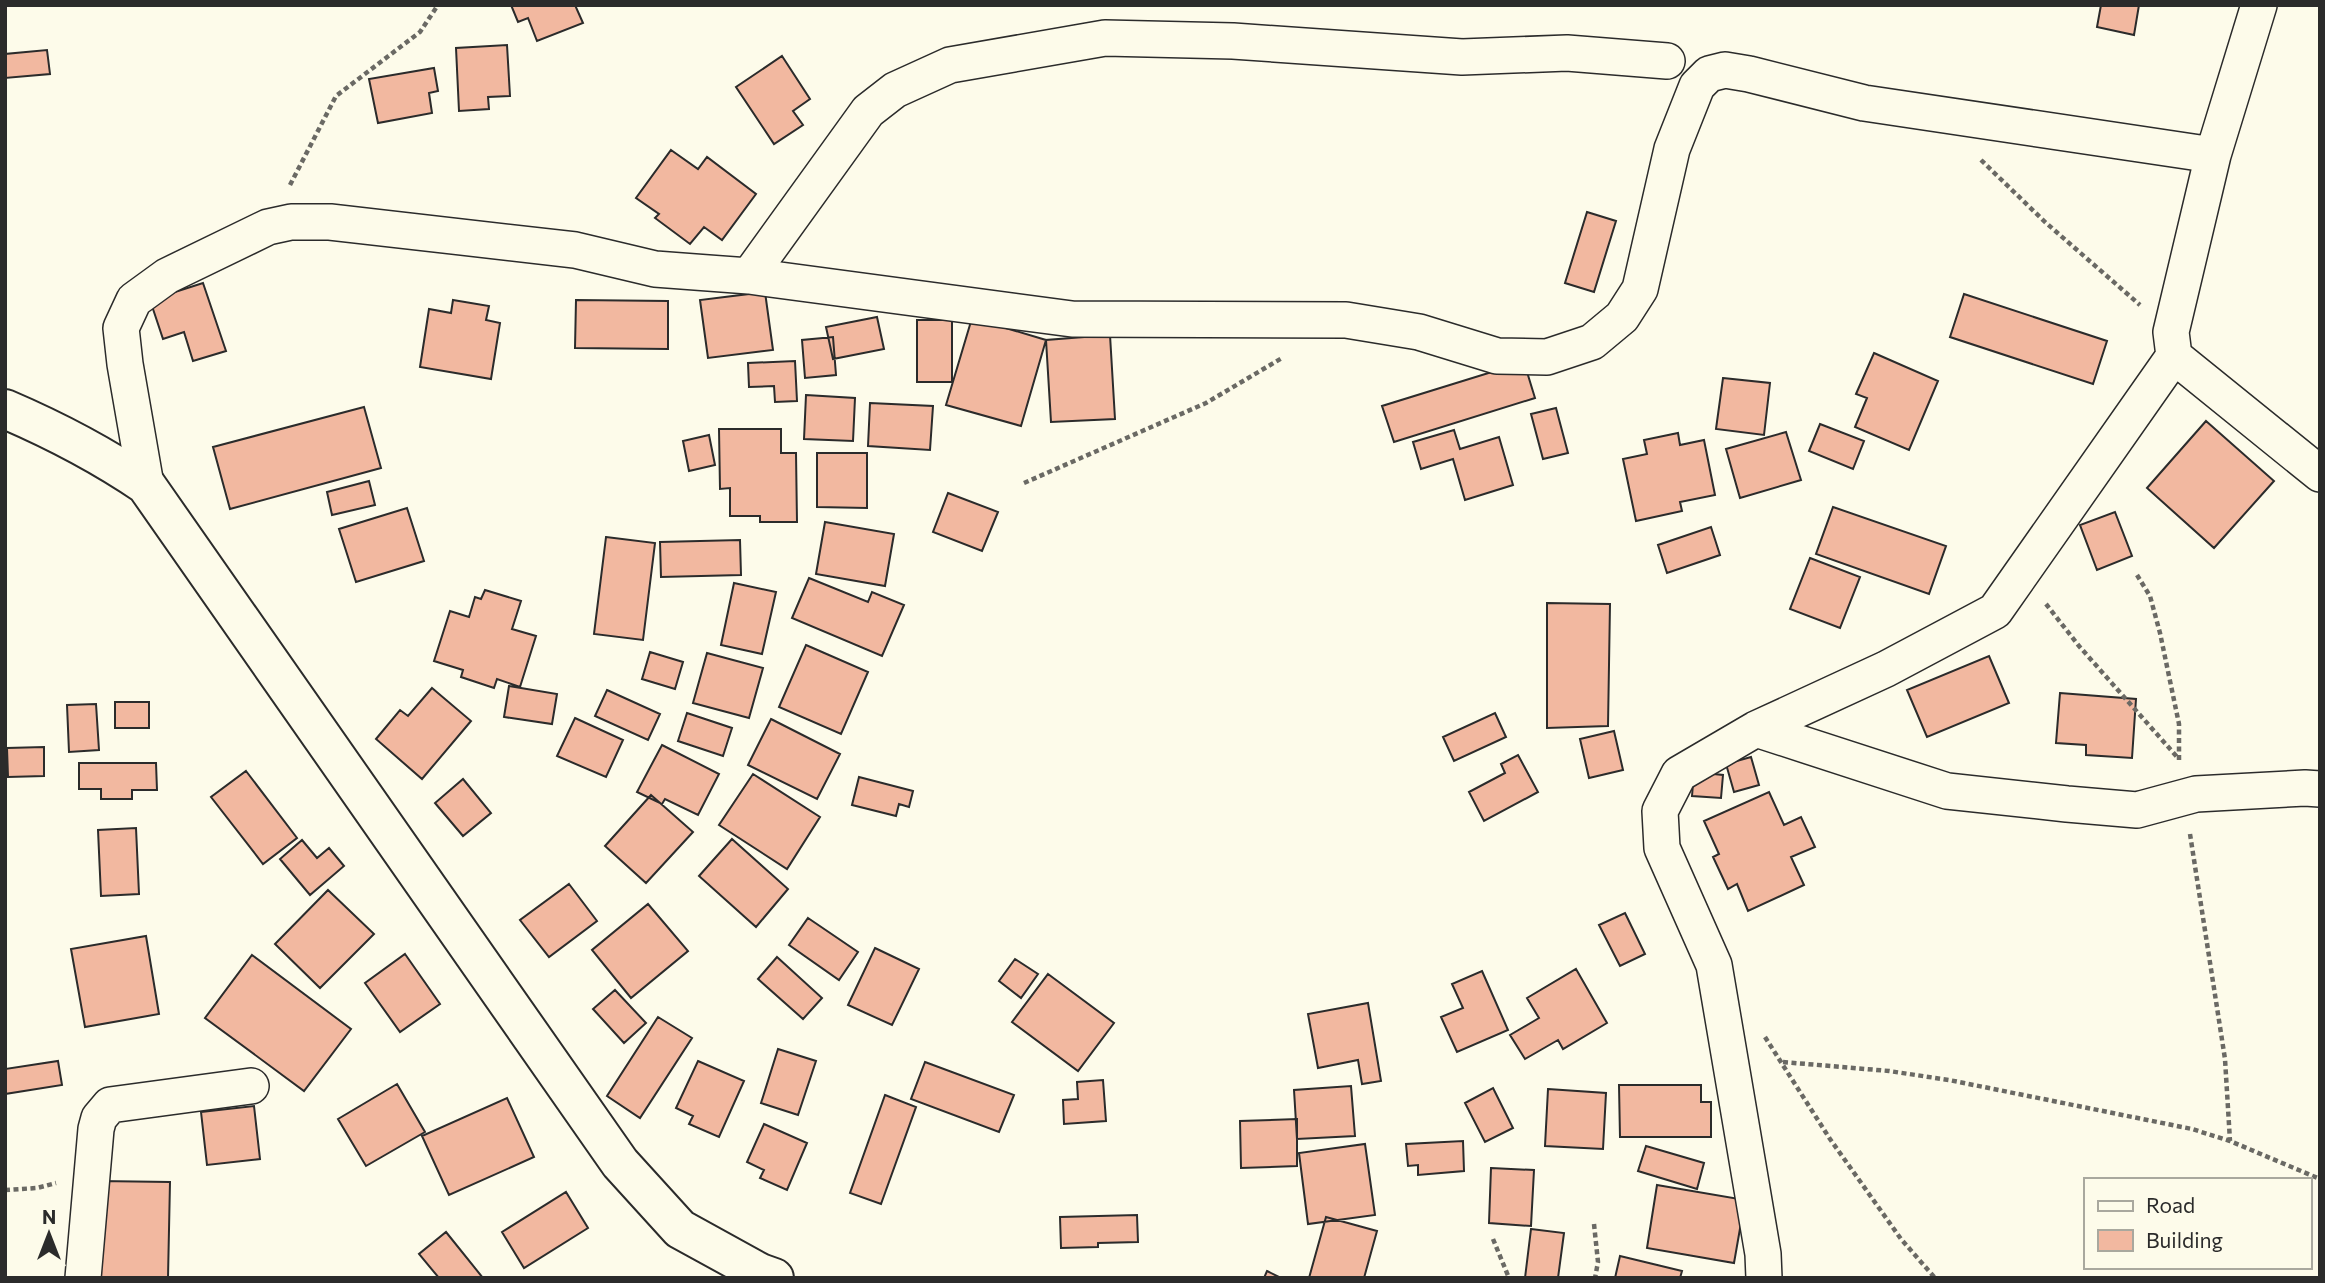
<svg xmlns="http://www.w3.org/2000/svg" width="2325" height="1283" font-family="Commissioner,sans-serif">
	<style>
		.building { fill: #f2b8a0; stroke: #2b2b2b; stroke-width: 2 }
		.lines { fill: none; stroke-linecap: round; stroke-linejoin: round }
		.minor-casing { stroke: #2b2b2b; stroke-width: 38 }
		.tertiary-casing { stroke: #2b2b2b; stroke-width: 42 }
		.path { stroke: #6a6964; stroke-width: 4.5; stroke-dasharray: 5 3.5; stroke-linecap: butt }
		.minor { stroke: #fdfbea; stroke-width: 35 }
		.tertiary { stroke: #fdfbea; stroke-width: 38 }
	</style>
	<rect width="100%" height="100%" fill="#fdfbea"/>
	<path class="building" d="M511,5H575L583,23L537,41L528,18L518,22Z
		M2101,5H2139L2134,35L2097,27Z
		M507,45L510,96L488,97L489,109L459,111L456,48Z
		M47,50L50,74L5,78V54Z
		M782,56L810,99L793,111L803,125L774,144L736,87Z
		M434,68L438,91L429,93L432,113L378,123L369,79Z
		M671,150L698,169L707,157L756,194L722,240L704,227L690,244L655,218L659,214L636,198Z
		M1587,212L1616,221L1594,292L1565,283Z
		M203,283L226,351L193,361L184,332L163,339L150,300Z
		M765,292L773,350L708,358L700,300Z
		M1964,294L2107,341L2093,384L1950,337Z
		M453,300L489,306L486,320L500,323L491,379L420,367L429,309L451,313Z
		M576,300L668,301V349L575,348Z
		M877,317L884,349L833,359L826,327Z
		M972,318L1046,340L1021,426L946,405Z
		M917,320H952V382H917Z
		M1110,335L1115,419L1051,422L1046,340Z
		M833,337L836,375L805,378L802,340Z
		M1874,353L1938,381L1909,450L1855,427L1867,398L1856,394Z
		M795,361L797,401L775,402L774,386L749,387L748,363Z
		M1524,362L1535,398L1394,442L1382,406Z
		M1723,378L1770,383L1764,435L1716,429Z
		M806,395L855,398L853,441L804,439Z
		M870,403L933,406L930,450L868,446Z
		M364,407L381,468L230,509L213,447Z
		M1556,408L1568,453L1543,459L1531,414Z
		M2206,421L2274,481L2214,548L2147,488Z
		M1820,424L1864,441L1853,469L1809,451Z
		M719,429H781V453H796L797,522H760V516H730V488L720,489Z
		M1454,430L1460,449L1499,437L1513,485L1465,500L1453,459L1421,469L1413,442Z
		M1786,432L1801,480L1740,498L1726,449Z
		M1678,433L1680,445L1704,440L1715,495L1680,502L1682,511L1636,521L1623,459L1647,454L1644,440Z
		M709,435L715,465L689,471L683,441Z
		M817,453H867V508L817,507Z
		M369,481L375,505L332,515L327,492Z
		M948,493L998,512L982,551L933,532Z
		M1833,507L1946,546L1929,594L1816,554Z
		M407,508L424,561L356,582L339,529Z
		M2115,512L2132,556L2097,570L2080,525Z
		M825,522L894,534L885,586L816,574Z
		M1711,527L1720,555L1667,573L1658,545Z
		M606,537L655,543L643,640L594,634Z
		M740,540L741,575L661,577L660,542Z
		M1810,558L1860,577L1840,628L1790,609Z
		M809,578L868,602L872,592L904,605L882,656L792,618Z
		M734,583L776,592L762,654L721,645Z
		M485,590L521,601L512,629L536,636L520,687L497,679L494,688L461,677L463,670L434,661L450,611L469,617L475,597L481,599Z
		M1547,603L1610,604L1608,726L1547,728Z
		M806,645L868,672L841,734L779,707Z
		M650,652L683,662L675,689L642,679Z
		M707,653L763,668L749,718L693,703Z
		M1989,656L2009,703L1927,737L1907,690Z
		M509,686L557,694L552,724L504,717Z
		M432,688L471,721L422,779L376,739L400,710L408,716Z
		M607,690L660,714L648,740L595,716Z
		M2060,693L2136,699L2132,758L2086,755V745L2056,743Z
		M115,702H149V728H115Z
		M96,704L99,750L69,752L67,705Z
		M687,713L732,728L723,756L678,741Z
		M1495,713L1506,737L1454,761L1443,737Z
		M575,718L623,740L606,777L557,756Z
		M771,719L840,754L817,799L748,765Z
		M1614,731L1623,770L1589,778L1580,739Z
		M662,745L719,774L698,815L665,799L662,804L637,792Z
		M44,747V776L8,777L7,748Z
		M1518,755L1538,792L1484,821L1469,792L1505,773L1501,764Z
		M1751,757L1759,785L1734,792L1726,764Z
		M79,763H156L157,790H132V799H101V789H79Z
		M246,771L297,838L263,864L211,797Z
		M1694,772L1723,775L1721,798L1692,796Z
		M753,774L820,817L787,869L719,825Z
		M859,777L913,791L909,807L899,804L896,816L852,805Z
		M463,779L491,813L463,836L435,803Z
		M1769,792L1784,825L1801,817L1815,847L1791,857L1804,885L1748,911L1737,884L1728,889L1713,857L1719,854L1704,821Z
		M651,795L693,832L646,883L605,846Z
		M136,828L139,894L101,896L98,830Z
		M732,839L788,889L756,927L699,876Z
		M302,840L317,858L329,848L344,866L310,895L280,859Z
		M569,884L597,921L549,957L520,920Z
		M328,890L374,934L320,988L275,944Z
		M648,904L688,951L631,998L592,950Z
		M1625,913L1645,954L1620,966L1599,925Z
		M808,918L858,952L839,980L789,945Z
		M146,936L159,1014L85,1027L71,949Z
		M875,948L919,969L892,1025L848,1005Z
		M405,954L440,1004L400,1032L365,983Z
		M252,955L351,1029L304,1091L205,1018Z
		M777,957L822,998L803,1019L758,979Z
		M1015,959L1038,974L1021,998L999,981Z
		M1576,969L1607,1023L1563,1049L1558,1040L1525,1059L1510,1035L1539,1018L1527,998Z
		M1482,971L1508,1030L1457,1052L1441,1017L1463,1008L1452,984Z
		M1048,974L1114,1023L1078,1071L1012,1022Z
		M615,990L646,1023L624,1043L593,1009Z
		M1368,1003L1381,1081L1362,1084L1358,1060L1318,1068L1308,1014Z
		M658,1017L692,1038L640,1118L607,1096Z
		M778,1049L816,1061L798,1115L761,1103Z
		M58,1061L62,1085L5,1094V1069Z
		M698,1061L744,1081L719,1137L689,1124L693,1116L676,1108Z
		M925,1062L1014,1095L999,1132L911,1099Z
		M1103,1080L1106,1121L1064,1124L1063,1100L1078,1099L1077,1082Z
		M397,1084L425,1132L366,1166L338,1119Z
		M1619,1085H1701V1102H1711V1137H1620Z
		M1351,1086L1355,1136L1297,1139L1294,1090Z
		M1493,1088L1513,1128L1485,1142L1465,1103Z
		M1548,1089L1606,1093L1603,1149L1545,1146Z
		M885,1095L916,1107L881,1204L850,1193Z
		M507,1098L534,1157L449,1195L422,1136Z
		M254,1106L260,1159L207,1165L201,1112Z
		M1297,1119V1166L1241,1168L1240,1121Z
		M764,1124L807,1143L787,1190L760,1178L764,1170L747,1162Z
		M1463,1141L1464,1171L1418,1175V1165L1408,1166L1406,1144Z
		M1365,1144L1375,1215L1308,1224L1299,1153Z
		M1646,1146L1704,1163L1697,1189L1638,1171Z
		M1491,1168L1534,1170L1531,1226L1489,1223Z
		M99,1181L170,1182L168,1278H97Z
		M1657,1185L1745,1200L1734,1263L1647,1248Z
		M566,1192L588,1228L524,1268L502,1232Z
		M1137,1215L1138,1242L1098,1243V1247L1061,1248L1060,1217Z
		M1326,1217L1377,1231L1364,1278H1309Z
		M1531,1229L1564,1233L1558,1278H1525Z
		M446,1232L483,1278H439L419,1254Z
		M1620,1256L1682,1271L1680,1278H1615Z
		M1267,1271L1281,1278H1264Z"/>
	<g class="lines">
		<defs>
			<path id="minor" d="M2259,5L2213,155L2171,332L2174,356L2320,474
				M749,276L868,111L895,90L950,65L1105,38L1233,41L1462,57L1567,53L1667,61
				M146,485L125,364L121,328L134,300L167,276L268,227L291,222H330L575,250L655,269L749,276L1072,319L1346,320L1419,332L1497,356L1547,357L1592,342L1622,317L1640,289L1672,149L1697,86L1709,74L1725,70L1749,74L1864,103L2213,155
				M1756,729L1947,791L2067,804L2137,810L2196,794L2305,788L2320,789
				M83,1278L96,1129L99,1118L110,1105L251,1086
				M1764,1278L1763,1254L1714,965L1662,848L1660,811L1679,774L1756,729L1886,669L1995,611L2174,356"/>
			<path id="tertiary" d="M5,409C54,430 102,455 146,485L620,1163L680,1229L760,1273L774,1278"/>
		</defs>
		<use href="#minor" class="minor-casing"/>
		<use href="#tertiary" class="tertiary-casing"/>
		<path class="path" d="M1981,160L2045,222L2140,305
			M290,185L336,96L420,32L438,5
			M1024,483L1206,403L1282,358
			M2137,575L2150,596L2160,633L2179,724V763
			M2046,604L2079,646L2178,758
			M2190,834L2225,1059L2230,1141
			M1765,1037L1830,1139L1901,1239L1935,1278
			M1783,1062L1889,1071L1949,1080L2192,1129L2230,1141L2320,1179
			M5,1190L37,1188L56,1183
			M1594,1224L1598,1262L1595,1278
			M1493,1239L1509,1278"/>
		<use href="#minor" class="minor"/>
		<use href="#tertiary" class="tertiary"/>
	</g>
	<rect width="2325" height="1283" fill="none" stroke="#2b2b2b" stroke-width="14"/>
	<rect x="2084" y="1178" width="228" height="91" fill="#fdfbea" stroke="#a9a89e" stroke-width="2"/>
	<rect x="2098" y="1201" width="35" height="10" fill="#fdfbea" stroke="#a9a89e" stroke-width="2"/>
	<text x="2146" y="1213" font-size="21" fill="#2b2b2b">Road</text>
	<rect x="2098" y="1230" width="35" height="21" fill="#f2b8a0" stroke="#a9a89e" stroke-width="2"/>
	<text x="2146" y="1248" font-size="21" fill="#2b2b2b">Building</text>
	<g transform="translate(49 1234)" stroke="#fdfbea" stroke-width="5" paint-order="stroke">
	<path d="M0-5L12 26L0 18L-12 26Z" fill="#2b2b2b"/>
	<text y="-10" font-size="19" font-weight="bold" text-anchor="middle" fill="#2b2b2b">N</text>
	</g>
</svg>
